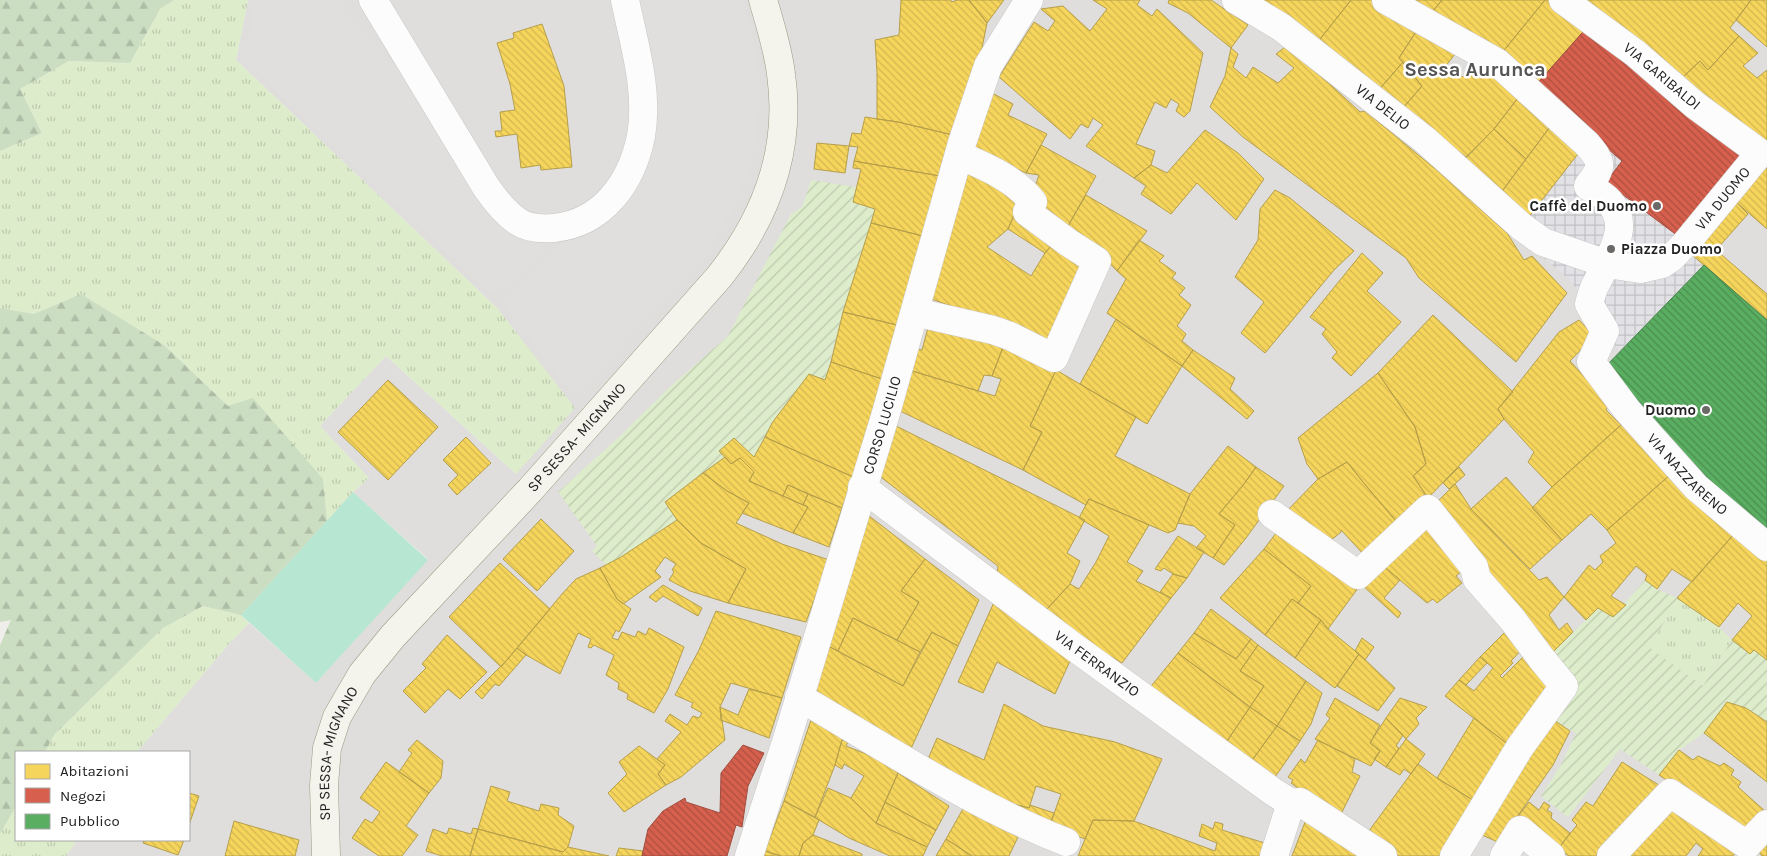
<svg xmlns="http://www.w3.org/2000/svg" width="1767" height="856" font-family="Karla,sans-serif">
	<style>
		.residential { fill: #dfdedc }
		.grass { fill: url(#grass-tufts) }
		.forest { fill: url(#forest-firs) }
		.garden { fill: url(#garden-furrows) }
		.pitch { fill: #b7e6d2 }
		.parking { fill: #e0dfde }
		.plaza { fill: url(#plaza-grid) }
		.homes { fill: url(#homes-back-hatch); stroke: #b69f4b }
		.shops { fill: url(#shops-back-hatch); stroke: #a04d40 }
		.public { fill: url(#public-back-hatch); stroke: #49844e }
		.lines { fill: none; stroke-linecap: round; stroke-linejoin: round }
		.street-casing { stroke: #c9c8c7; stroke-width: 29 }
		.secondary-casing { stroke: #999a82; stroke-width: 29 }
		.street { stroke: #fdfcfc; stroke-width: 28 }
		.secondary { stroke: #f4f4ed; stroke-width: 28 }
		.poi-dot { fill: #6a6968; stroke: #fff; stroke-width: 2 }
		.labels { text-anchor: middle; stroke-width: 5; stroke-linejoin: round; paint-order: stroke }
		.street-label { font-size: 15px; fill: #222; stroke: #fff }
		.poi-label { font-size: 15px; font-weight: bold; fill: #222; stroke: #fff; text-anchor: end }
		.district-label { font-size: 20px; font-weight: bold; fill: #555; stroke: #fff }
	</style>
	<defs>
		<pattern id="grass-tufts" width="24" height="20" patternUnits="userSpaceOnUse" patternTransform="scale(1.25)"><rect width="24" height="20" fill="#ddeccb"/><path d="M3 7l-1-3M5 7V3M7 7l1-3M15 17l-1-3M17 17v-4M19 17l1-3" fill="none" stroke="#bdcaae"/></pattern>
		<pattern id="forest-firs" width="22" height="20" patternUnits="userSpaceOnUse" patternTransform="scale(1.25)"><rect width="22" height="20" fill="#cbdec1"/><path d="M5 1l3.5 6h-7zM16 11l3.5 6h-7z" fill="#aebea6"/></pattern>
		<pattern id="garden-furrows" width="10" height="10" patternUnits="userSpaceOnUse" patternTransform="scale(1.25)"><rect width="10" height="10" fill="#ddeccb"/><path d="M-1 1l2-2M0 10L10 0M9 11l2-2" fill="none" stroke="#bdcaae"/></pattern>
		<pattern id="plaza-grid" width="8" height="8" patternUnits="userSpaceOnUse" patternTransform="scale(1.25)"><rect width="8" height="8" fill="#e2e1e5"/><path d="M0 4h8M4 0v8" fill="none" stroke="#c2c1c4"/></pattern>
		<pattern id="homes-back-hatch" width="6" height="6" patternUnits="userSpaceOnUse" patternTransform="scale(1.25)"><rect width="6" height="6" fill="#f6d55c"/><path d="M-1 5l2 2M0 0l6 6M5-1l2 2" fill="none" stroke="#d3b750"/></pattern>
		<pattern id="shops-back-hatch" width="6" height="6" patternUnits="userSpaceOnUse" patternTransform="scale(1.25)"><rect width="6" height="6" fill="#d6604d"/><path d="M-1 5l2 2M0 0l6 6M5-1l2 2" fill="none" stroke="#ad4f40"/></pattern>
		<pattern id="public-back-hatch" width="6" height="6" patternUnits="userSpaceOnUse" patternTransform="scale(1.25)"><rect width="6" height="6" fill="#5aae61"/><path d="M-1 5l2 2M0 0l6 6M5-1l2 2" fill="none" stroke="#4a8d50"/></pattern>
	</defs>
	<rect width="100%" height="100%" fill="#f0eeeb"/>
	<path class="residential" d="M248,0H1767V856H66L77,840H189V752H137L228,645L249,623L316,683L428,559L353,492L369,478L320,426L386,356L516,474L498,309L236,60Z"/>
	<path class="grass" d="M174,0H248L236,60L498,309L575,408L516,474L386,356L320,426L369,478L353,492L327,521L323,479L228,406L164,345L81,294L34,314L0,308V151L42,133L20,89L69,61L130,63L160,9Z
		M1677,598L1719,627L1732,640L1703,686L1649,648Z
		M203,606L241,615L249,623L228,645L137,752H45L54,735L163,628Z
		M16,806V840H77L66,856H0V834Z"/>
	<path class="forest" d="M0,0H174L160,9L130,63L69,61L20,89L42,133L0,151Z
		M81,294L164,345L228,406L253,398L323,479L327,521L241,615L203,606L163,628L54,735L45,752H16V806L0,834V645L11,620L0,622V308L34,314Z"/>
	<path class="garden" d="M811,180L856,187L853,202L875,209L843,312L825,380L809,374L772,423L754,457L734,438L719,451L725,457L665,501L677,520L621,557L606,565L592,551L597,546L558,492L618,438L671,386L728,336L791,214L802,207Z
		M1645,580L1657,589L1677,598L1650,648L1703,686L1732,640L1750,654L1754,650L1767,660V722L1746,708L1727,702L1704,733L1679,750L1659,775L1620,749L1568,817L1541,796L1561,765L1576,733L1551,718L1548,657L1598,608L1613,617Z"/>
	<path class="pitch" d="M353,492L428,560L316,683L241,615Z"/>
	<path class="parking" d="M255,0H345L334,4L409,81L548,240L493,294L329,142L245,58Z
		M636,0H742L747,12L756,49L760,83L757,130L752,159L744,182L729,215L710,247L573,393L504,303L563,243L587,235L608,222L626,202Z"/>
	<path class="plaza" d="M1594,136L1622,161L1606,182L1678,236L1691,254L1704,265L1619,351L1605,331L1589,304L1569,279L1515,234L1567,167Z"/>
	<path class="homes" d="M901,0H951V2L958,0H969L987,23L980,58L953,135L898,122L877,119V72L875,40L899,35Z
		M969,0H1004L987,23Z
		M1093,0H1140L1137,5L1152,16L1157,9L1203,53L1190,111L1184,117L1176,111L1179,104L1171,99L1166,108L1155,102L1136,144L1155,151L1151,165L1134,178L1086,146L1103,125L1093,118L1088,128L1081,124L1070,139L999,77L1034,22L1048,31L1055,21L1041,9L1063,6L1090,31L1107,9Z
		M1169,0H1211L1248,25L1231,48L1188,13L1168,3Z
		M1256,0H1351L1317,43Z
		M1351,0H1377L1419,27L1399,58L1403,62L1377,92L1317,43Z
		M1401,0H1442L1428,17Z
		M1442,0H1545L1501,54L1428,17Z
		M1545,0H1555L1590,24L1535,86L1501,54Z
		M1584,0H1751L1730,28L1739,36L1708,70L1700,61L1683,77Z
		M1751,0H1767V47L1736,20Z
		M542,24L564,86L572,167L541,170L540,165L521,168L517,134L496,137L495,131H502L500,112L515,110L510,84L497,43L514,38L513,33Z
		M1419,27L1458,50L1445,67L1463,77L1477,59L1521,94L1494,129L1466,157L1402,109L1422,86L1399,58Z
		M1739,36L1758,53L1743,66L1757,78L1767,70V145L1726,118L1683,77L1700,61L1708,70Z
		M1285,47L1332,86L1360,112L1365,111L1439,172L1507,233L1524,260L1532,256L1567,293L1516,362L1419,278L1406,258L1243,137L1210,107L1225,76L1231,48L1238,54L1233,67L1246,78L1253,67L1278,83L1294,68L1276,54Z
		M1403,62L1422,86L1402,109L1377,92Z
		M992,93L1013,104L1008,115L1047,134L1026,173L974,149Z
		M1521,94L1552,124L1526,159L1494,129Z
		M865,117L898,122L953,135L940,176L854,161L858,147L849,146L852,133L861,134Z
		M1552,124L1581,150L1528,218L1500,194Z
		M1494,129L1526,159L1500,194L1462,162Z
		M1205,130L1238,153L1264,179L1236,220L1197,183L1171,214L1141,194L1146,186L1134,178L1151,165L1167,173Z
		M817,143L849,146L845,173L814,169Z
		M1041,145L1096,176L1068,226L1040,204L1035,187L1039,175L1026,173Z
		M854,161L940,176L923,236L871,223L875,209L853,202L861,169L853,168Z
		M966,167L1021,199L1008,229L987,247L1031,276L1045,253L1054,242L1088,265L1053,347L989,320L929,298Z
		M1767,167V229L1736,202Z
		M1275,190L1290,198L1354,251L1334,270L1265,353L1241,333L1264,302L1235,277L1258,240L1260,209Z
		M1086,195L1147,231L1117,271L1087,240L1068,226Z
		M1021,199L1054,242L1045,253L1008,229Z
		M1736,202L1748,214L1716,250L1767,294V320L1691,254Z
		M871,223L923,236L897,325L843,312Z
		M1139,240L1164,256L1159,261L1176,273L1172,278L1185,288L1179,295L1191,305L1177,326L1186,334L1182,341L1193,350L1182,366L1107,313L1126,279L1117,271Z
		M1362,253L1383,273L1367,291L1401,322L1351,376L1332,358L1337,352L1322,334L1326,329L1310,317Z
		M843,312L897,325L882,379L831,362Z
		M1433,315L1513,392L1498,409L1504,419L1428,498L1413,476L1426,464L1415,427L1378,373Z
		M1116,319L1182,366L1147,424L1080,384Z
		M1579,320L1594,336L1570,361L1609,404L1606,410L1621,425L1552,487L1528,462L1534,452L1504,419L1498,409L1559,332Z
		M929,324L1005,342L992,376L984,375L978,391L909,370L915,349L922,350Z
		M1005,342L1056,370L1030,426L1042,432L1023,470L898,410L909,370L995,396L1001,379L992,376Z
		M1193,350L1235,378L1230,389L1254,411L1247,419L1182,366Z
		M831,362L882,379L853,477L765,437L772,423L809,374L825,380Z
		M1056,370L1136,417L1115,456L1190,494L1175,530L1168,533L1089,499L1086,505L1023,470L1042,432L1030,426Z
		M1378,373L1415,427L1426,464L1413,476L1428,498L1400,526L1363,482L1347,462L1318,479L1307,464L1298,438Z
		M388,380L438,427L388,480L338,432Z
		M1621,425L1670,475L1607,530L1591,514L1562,540L1532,508L1552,487Z
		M896,426L1085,520L1067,553L1080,561L1070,584L1047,609L997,578L998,566L878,475Z
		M466,437L491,463L457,495L448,485L458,475L443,460Z
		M765,437L853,477L842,508L788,485L783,496L749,481L754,472L740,458L731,464L719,451L734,438L754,457Z
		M1228,446L1256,467L1244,484L1219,514L1235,525L1213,558L1196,548L1206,536L1194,526L1178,523L1190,494Z
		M725,457L731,464L740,458L754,472L749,481L808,507L793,533L742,513L749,503L727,491L703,473Z
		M1347,462L1363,482L1400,526L1367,558L1341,530V532L1324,546L1282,516L1318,479Z
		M1256,467L1284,486L1246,538L1224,565L1213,558L1235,525L1219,514L1244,484Z
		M1459,467L1465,475L1449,489L1443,483Z
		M703,473L727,491L749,503L736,523L782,544L829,560L806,622L728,603L746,569L701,543L677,520L665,502Z
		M1670,475L1735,533L1692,582L1672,569L1657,589L1645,580L1647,575L1636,566L1611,596L1626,605L1613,617L1598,608L1586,620L1564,597L1589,565L1595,570L1603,562L1600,556L1616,543L1607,530Z
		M1506,477L1562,540L1530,569L1471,509Z
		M1455,484L1471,509L1539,580L1547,577L1564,597L1549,615L1559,630L1567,623L1573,632L1548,657L1481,574L1435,504Z
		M788,485L808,494L803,505L783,496Z
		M808,494L842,508L829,547L793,533L808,507L803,505Z
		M1089,499L1149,525L1127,562L1143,571L1136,581L1171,598L1122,663L1076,637L1047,609L1070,584L1079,589L1096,562L1109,536L1079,518Z
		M864,512L925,559L901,591L919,602L897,640L853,618L838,651L826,645Z
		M1427,518L1468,566L1456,576L1462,583L1437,603L1433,599L1427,603L1381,564Z
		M541,519L574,551L537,591L503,559Z
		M677,520L701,543L746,569L728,603L690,591L669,580L674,572L672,570L676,564L665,557L655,571L661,577L623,604L617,599L600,568L621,557Z
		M1280,528L1361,584L1328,629L1321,620L1298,603L1311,586L1264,549Z
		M1735,533L1767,558V660L1754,650L1750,654L1732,640L1752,616L1738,603L1719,627L1677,598Z
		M1178,536L1204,552L1187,578L1173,574L1164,568L1161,571L1155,569Z
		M1264,549L1311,586L1298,603L1292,599L1265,635L1220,598Z
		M925,559L979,600L958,646L932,632L920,652L897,640L919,602L901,591Z
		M500,563L550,609L501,667L449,617Z
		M1381,564L1400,580L1384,598L1401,613L1398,618L1361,584Z
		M600,568L617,599L631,609L619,632L616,630L612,638L618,640L622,632L635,637L638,631L646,635L649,628L684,647L668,689L654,713L627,699L628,694L618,689L619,683L606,675L614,655L594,645L591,648L588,647L591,639L578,633L560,674L526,655L517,648L562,594L576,579Z
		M1173,574L1187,578L1171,598L1160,592Z
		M663,585L702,608L698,616L663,596L656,602L649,597Z
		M1292,599L1321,620L1295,658L1265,635Z
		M995,600L1070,661L1055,694L997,662L983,693L958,682Z
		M1211,609L1251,639L1236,659L1194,633Z
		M716,611L801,637L782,698L731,683L720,707L725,740L681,777L666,785L658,774L665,765L657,759L681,732L665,721L670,714L687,725L693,716L699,718L702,713L691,707L693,703L675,695L699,650Z
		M853,618L920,652L903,686L838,651Z
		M1321,620L1328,629L1359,654L1335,688L1295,658Z
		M1509,628L1523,648L1511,661L1513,663L1500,676L1502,678L1527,653L1555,684L1506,743L1445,696L1459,680L1474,691L1493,668L1480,657Z
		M932,632L958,646L909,753L812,696L826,645L903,686Z
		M1194,633L1236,659L1251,639L1258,645L1240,671L1264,686L1250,707L1178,653Z
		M447,635L487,672L460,699L448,689L425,713L403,691L426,668L422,664Z
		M1362,638L1374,647L1365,660L1355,651Z
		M1258,645L1306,681L1277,726L1250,707L1264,686L1240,671Z
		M517,648L526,655L499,686L495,684L482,699L475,692L506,661Z
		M1178,653L1250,707L1225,744L1148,690Z
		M1359,654L1395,688L1378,711L1337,686Z
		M1480,657L1487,663L1466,685L1459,680Z
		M1306,681L1322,693L1311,724L1300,741L1277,726Z
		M749,689L782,698L769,738L721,720L720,707L738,715Z
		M1335,698L1380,725L1370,743L1380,751L1371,766L1315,739L1330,718L1326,715Z
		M1400,698L1427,707L1416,718L1419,724L1406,739L1386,718Z
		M1727,702L1746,708L1767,722V782L1704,733Z
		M1004,704L1043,726L1115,742L1162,759L1134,821L1093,820L1085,839L1050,825L1061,794L1036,786L1029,808L998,800L928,759L937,738L984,760Z
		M1250,707L1277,726L1250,763L1225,744Z
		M812,717L843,736L835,765L815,817L784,801Z
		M1386,718L1403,735L1396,746L1399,748L1386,767L1374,759L1380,751L1370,743Z
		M1474,718L1509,745L1476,802L1437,778Z
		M1551,718L1570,731L1553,765L1510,827L1502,844L1480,834Z
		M1277,726L1300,741L1273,780L1250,763Z
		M1406,739L1425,754L1411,774L1404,769L1400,775L1386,767Z
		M417,740L443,761L441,778L429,793L399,772L412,753L408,750Z
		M842,740L848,742L846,746L876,758L898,773L876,823L851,798L864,776L844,764L842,769L835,765Z
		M1318,740L1355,759L1352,772L1360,776L1339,818L1291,783L1293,780L1288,777L1301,759L1305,763Z
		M639,746L665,765L658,774L666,785L624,812L608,793L627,774L619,762Z
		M1679,750L1693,760L1698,756L1720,766L1724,763L1734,770L1731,775L1741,782L1738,787L1765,811L1746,834L1659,775Z
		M386,762L429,793L406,826L418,835L402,856H379L352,838L365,819L372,823L380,812L360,798Z
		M1622,762L1662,787L1605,844L1596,856H1569L1558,849L1577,825L1572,820L1586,802L1593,806Z
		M1418,764L1437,778L1476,802L1446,856H1399L1366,835Z
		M898,773L949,806L936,830L885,802Z
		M491,786L510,792L507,801L539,811L541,804L559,808L558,815L574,826L568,847L563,852L478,829Z
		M828,788L851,798L876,823L927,847L923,856H890L849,838L819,820L815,817Z
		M189,793L199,796L189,825Z
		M784,801L819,820L813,835L803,843L799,856H781L765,851Z
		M885,802L936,830L927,847L876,823Z
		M1529,802L1539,810L1544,802L1550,806L1547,810L1552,813L1551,818L1570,833L1558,849L1516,819Z
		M1013,804L1029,808L1030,805L1054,813L1050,825Z
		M964,807L1018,837L1009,856H972L946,839Z
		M1672,809L1738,850L1733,856H1698L1703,849L1696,843L1686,856H1627Z
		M1307,817L1365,856H1292Z
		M1093,820L1134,821L1215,851L1217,843L1199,836L1202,824L1213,829L1215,822L1223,824L1222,830L1268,844L1264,856H1078Z
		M234,821L299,840L295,856H225Z
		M449,828L471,834L473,828L478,829L470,856H442L426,851L433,829L447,834Z
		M478,829L563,852L568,847L609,856H470Z
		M1767,834V856H1762L1755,847Z
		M813,835L862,854V856H799L803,843Z
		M946,839L972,856H936Z
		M144,840H184L178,855L143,843Z
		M619,848L643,851L642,856H616Z
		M765,851L781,856H764Z"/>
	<path class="shops" d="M1590,24L1745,154L1678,236L1606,182L1622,161L1535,86Z
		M743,745L764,753L748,786L742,827L736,825L727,856H642L648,829L663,811L685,798L686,802L720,813L721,773Z"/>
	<path class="public" d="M1704,265L1767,320V533L1681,459L1606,366Z"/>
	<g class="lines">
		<defs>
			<g id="street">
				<path d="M373,0L486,187C495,200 504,212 517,221C527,228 542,229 554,228C603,223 632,182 641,136C649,91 634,44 625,0"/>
				<path id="s1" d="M1236,0L1281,27L1425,140L1522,227L1543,242L1607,264L1640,269L1662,264L1671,258L1686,243L1760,153L1695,105L1635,53L1563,0"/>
				<path id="s2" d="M1386,0L1498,63L1587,144C1603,163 1603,166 1588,186C1594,190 1602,194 1607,199C1634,225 1609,257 1597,282C1593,288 1591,297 1589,304L1605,331L1591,362L1627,410L1696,487L1767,547"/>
				<path d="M915,312L993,330L1010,336L1054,358L1097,261L1069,243L1027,212L1033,202C1014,178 986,167 959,155"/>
				<path id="s3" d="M862,487L1074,647L1272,791L1291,803"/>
				<path d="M1272,514L1358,575L1428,509L1474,567L1477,579L1512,619L1541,658L1564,686L1520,747L1454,856"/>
				<path d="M799,697C886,748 972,805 1066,842"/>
				<path d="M1291,803L1300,802L1383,856"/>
				<path id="s4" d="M749,856L787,739L886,413L962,143L988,66L1029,0"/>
				<path d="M1274,856L1291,803"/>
				<path d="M1504,856L1520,830L1551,856"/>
				<path d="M1611,856L1670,793L1747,845L1767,824"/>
			</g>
			<g id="secondary">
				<path id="s5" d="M326,856L324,785L327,748L337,717L362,674L393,636L530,490L719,277C766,218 792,151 781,74C778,49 770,24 763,0"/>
			</g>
		</defs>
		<use href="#street" class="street-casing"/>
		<use href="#secondary" class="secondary-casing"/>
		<use href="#street" class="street"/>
		<use href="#secondary" class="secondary"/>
	</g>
	<g class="poi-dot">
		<circle cx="1657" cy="206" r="5"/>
		<circle cx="1611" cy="249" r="5"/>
		<circle cx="1706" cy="410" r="5"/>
	</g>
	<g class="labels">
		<g class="street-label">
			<text transform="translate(1662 76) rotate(40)" y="5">VIA GARIBALDI</text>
			<text dy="5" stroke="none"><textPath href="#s1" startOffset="182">VIA DELIO</textPath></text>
			<text dy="5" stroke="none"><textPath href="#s1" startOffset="605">VIA DUOMO</textPath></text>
			<text dy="5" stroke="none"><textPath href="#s4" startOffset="451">CORSO LUCILIO</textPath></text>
			<text dy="5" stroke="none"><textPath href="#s5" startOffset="510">SP SESSA- MIGNANO</textPath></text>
			<text dy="5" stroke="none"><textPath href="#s2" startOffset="649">VIA NAZZARENO</textPath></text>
			<text dy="5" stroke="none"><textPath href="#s3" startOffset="294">VIA FERRANZIO</textPath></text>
			<text dy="5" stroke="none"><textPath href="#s5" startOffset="105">SP SESSA- MIGNANO</textPath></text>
		</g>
		<g class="poi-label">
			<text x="1647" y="211">Caffè del Duomo</text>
			<text x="1621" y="254" text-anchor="start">Piazza Duomo</text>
			<text x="1696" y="415">Duomo</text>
		</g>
		<g class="district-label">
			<text x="1475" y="76">Sessa Aurunca</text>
		</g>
	</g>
	<rect x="15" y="751" width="175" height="90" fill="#ffffff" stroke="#a7a7a7"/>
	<rect x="25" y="764" width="25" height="15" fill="#f6d55c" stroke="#a7a7a7"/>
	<text x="60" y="776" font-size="15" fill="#222222">Abitazioni</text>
	<rect x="25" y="788" width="25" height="15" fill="#d6604d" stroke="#a7a7a7"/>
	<text x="60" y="801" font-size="15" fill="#222222">Negozi</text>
	<rect x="25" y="814" width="25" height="15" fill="#5aae61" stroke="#a7a7a7"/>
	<text x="60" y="826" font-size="15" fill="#222222">Pubblico</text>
</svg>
